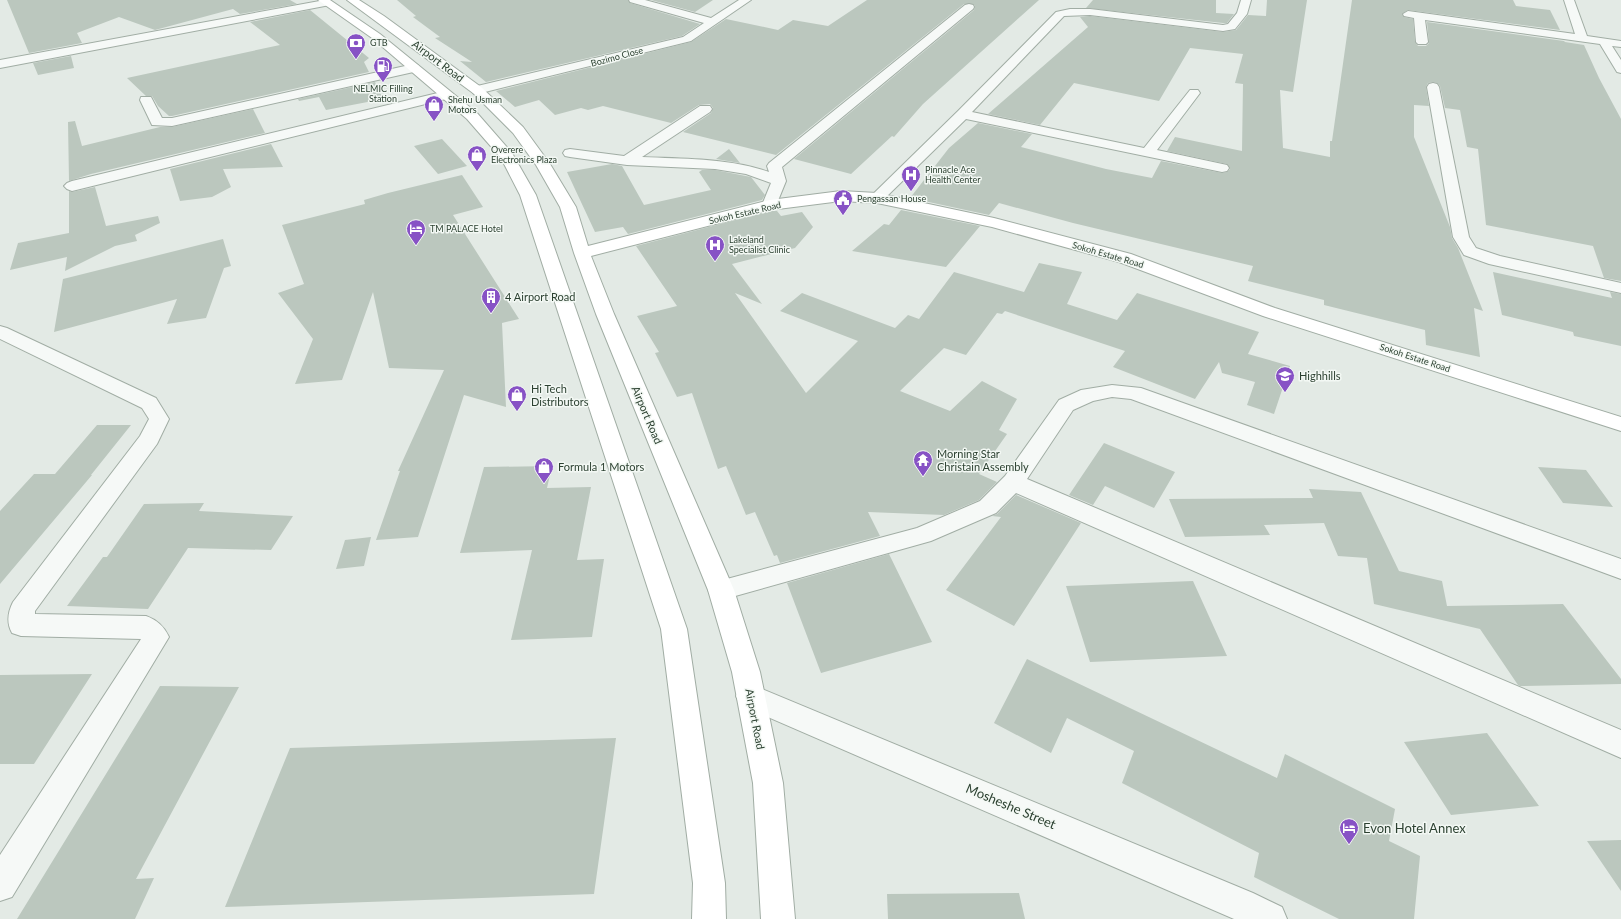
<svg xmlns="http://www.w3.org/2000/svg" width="1621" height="919" font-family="Lato,sans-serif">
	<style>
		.building { fill: #bbc7be }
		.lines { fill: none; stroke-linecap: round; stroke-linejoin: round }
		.street-casing { stroke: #a1ada4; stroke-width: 2 }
		.secondary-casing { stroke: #a1ada4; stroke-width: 2 }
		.street { fill: #f6f9f7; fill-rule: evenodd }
		.secondary { fill: #fff; fill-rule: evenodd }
		.labels { text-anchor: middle; stroke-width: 3; stroke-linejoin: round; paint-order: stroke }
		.far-poi-label { font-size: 9px; fill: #2c4131; stroke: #f3f8f4; text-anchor: start }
		.far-street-label { font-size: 9px; fill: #2c4131; stroke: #f3f8f4 }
		.street-label { font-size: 11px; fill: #2c4131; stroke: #f3f8f4 }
		.poi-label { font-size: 11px; fill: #2c4131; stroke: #f3f8f4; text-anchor: start }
		.near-street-label { font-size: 13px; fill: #2c4131; stroke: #f3f8f4 }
		.near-poi-label { font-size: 13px; fill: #2c4131; stroke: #f3f8f4; text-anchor: start }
	</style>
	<rect width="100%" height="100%" fill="#e3eae5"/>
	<path class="building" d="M7,0H290L297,4L240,14L233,9L155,30L119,17L77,33L82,43L29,53Z
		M397,0H628L630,3L700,24L682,36L486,82L460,61L472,62L435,38L440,37L413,17L416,16Z
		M651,0H713L695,12Z
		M867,0H1039L923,104L894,137L892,136L851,174L794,159L974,10L975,6L973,4H964L776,155L683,132L711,113L713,108L710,104L699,105L671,123L603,106L588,110L581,108L555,115L539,100L515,107L496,91L691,42L726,19L778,30L793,20L828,26Z
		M1093,0H1216V13L1234,14L1227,23H1223L1086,8Z
		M1267,0H1307L1293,92L1280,90L1283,148L1330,157V141H1332L1352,0H1513L1516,6L1550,10L1560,30L1408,10L1402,14L1404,17L1413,19L1415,42L1418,46H1426L1429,43L1427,22L1564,41L1565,42L1584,45L1599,78L1621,119V281L1604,278L1593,246L1486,225L1478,149L1467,147L1460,110L1445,108L1440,86L1437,83L1433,82L1428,83L1426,87L1429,106L1414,105V137L1450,227L1452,238L1458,248L1483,311L1474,308L1480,357L1426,345L1425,330L1324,305V300L1248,281L1253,266L1073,223L999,203L989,215L910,198L949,148L978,123L1032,134L1021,147L1106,169L1152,178L1161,161L1222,173L1227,172L1230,169L1227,164L1167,151L1175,137L1242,151L1243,84L1235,83L1243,54L1190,48L1159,101L1074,83L1040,125L988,114L1088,27L1080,17L1090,16L1223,32L1236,30L1248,15L1266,16Z
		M310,10L369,58L364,62L369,72L172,116H169L158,106L152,96H146L127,78L280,45L250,22Z
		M71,56L74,68L38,75L33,63Z
		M375,82L383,99L326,110L319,97L299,101L298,99Z
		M253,109L265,133L91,174L69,181L68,122L75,121L82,146L160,127H172Z
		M442,139L467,166L438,174L414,146Z
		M271,144L283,167L223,169L231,187L212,197L180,201L170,169Z
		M729,149L740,163L716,159Z
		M612,164L622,166L644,205L711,190L699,172L702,170H715L751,177L765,195L762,200L628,234L623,227L595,232L567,172Z
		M462,175L483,207L453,215L519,319L502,323L506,407L464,395L418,537L376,540L400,471H398L444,370L389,368L373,292L342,380L295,384L313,339L278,293L304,284L282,225L365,204L364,200L388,193Z
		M95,187L106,226L158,216L160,223L135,235L137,241L115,246L65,271L67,257L10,270L18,243L69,233V191L72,192Z
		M901,210L980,226L946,267L852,251L884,224L889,225Z
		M770,211H777L781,216L802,212L813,227L795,248L732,264L762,304L735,293L806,393L858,341L780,311L802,293L895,328L908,315L919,319L954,272L1024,292L1039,263L1082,272L1067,304L1117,320L1137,293L1259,332L1248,354L1290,366L1274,414L1247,405L1255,382L1222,373L1219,362L1195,399L1113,367L1125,351L1005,311L1002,314L997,313L966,355L944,348L900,391L950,411L982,381L1017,399L999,430L1007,434L979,474L997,482L979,500L944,515L868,512L880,536L780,563L777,555L774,556L755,512L746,515L726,466L718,469L692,393L677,397L655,353L659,352L637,316L677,306L636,246Z
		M223,239L231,266L224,268L206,318L167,324L177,299L54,332L63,279Z
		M1493,272L1612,298L1610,292L1621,294V346L1574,336L1573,332L1502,315Z
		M97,425H131L91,475H92L0,584V511L34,474H55Z
		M1104,443L1175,472L1154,508L1105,486L1093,505L1069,495Z
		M552,466L547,488L591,487L577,560L604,559L592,637L511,640L532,550L460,553L484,467Z
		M1538,467L1586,470L1613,507L1563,503Z
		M1309,489L1361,492L1399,571L1442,581L1447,606L1563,604L1621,679V684L1520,686L1518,685L1480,629L1374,604L1367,558L1338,556L1324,523L1264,525L1270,535L1185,537L1169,499L1313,498Z
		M1016,495L1081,523L1014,626L946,590L1001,517L992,516L997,514Z
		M204,503L199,511L293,516L271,550L188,548L148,609L67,606L103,557H107L144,504Z
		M371,537L364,566L336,569L345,540Z
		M889,554L932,642L821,673L787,583Z
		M1193,581L1227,656L1090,662L1066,586Z
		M1027,659L1277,778L1285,754L1395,809L1389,841L1420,856L1414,919H1339L1254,877L1259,853L1122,783L1134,751L1067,718L1051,753L994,723Z
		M92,674L34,764H0V675Z
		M160,686L239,687L136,879L154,878L135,919H17Z
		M1487,733L1539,806L1451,815L1404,742Z
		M616,738L594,894L225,907L290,748Z
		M1621,840V891L1587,841Z
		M1019,893L1025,919H888L887,894Z"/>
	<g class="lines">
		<defs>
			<path id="street" d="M325,0L330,1L331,3L330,5L0,68V60Z
				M629,0H645L711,18L739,0H751L691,41L477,94L473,93L471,90L473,87L683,37L704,23L630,2Z
				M1241,0H1251L1247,14L1235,29L1223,31L1090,15L1064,16L972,112L1144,148L1190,90H1198L1200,93L1157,150L1227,165L1229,168L1227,171L1222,172L966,119L882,201L877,203L872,201L869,198L958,111L1056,12L1070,9H1090L1223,25L1228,24L1237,13Z
				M1564,0H1574L1587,36L1621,41V47L1612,46L1621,60V73L1617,72L1600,44L1425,20L1428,42L1426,44H1418L1416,42L1414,18L1404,16L1403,14L1408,11L1575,34Z
				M969,4L973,5L974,7L973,9L782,167L786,181L775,208L770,210L765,208L762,205L771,183L746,174L715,169L627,165L570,157L565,156L563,153L565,150L570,149L624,156L700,106H710L712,109L710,112L642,157C684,159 729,158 769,172L767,166L769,163L965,5Z
				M414,64L418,65L420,68L418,71L172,126L152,125L140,100L141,97H151L162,118H172Z
				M1433,83L1437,84L1439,87L1469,237L1476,248L1500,256L1621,283V293L1489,264L1464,255L1453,237L1427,87L1429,84Z
				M446,91L450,92L452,95L450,98L72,191L67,189L64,186L67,183L72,181Z
				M0,326L7,328L156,398L169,419L157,444L35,611V614L146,616C157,620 164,626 169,637L12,897L0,901V855L141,639L21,636L12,633C6,622 8,612 13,602L140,436L149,419L142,408L0,339Z
				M1112,385L1141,388L1621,559V579L1131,399L1112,397L1093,401L1073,410L1027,479L1621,730V758L1016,493L996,513L931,541L721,600L712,597L708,590L712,583L917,528L980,501L1005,476L1059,400L1081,390Z
				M750,684L1253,893L1282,907L1287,919H1234L740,705L736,696L740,687Z"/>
			<path id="secondary" d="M318,0H330L380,34L477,113L512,153L536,195L687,629L725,883L726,919H692L693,883L661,629L520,195L501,158L467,119L372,38Z
				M347,0H359L384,16L481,87L523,127L550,164L576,207L588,246L770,200L841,191L877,193L994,218L1131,254L1275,308L1621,417V431L1263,316L1119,262L992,227L877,203L841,201L770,210L591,256L614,314L734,590L760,672L783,783L795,919H761L753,783L732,672L708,590L596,314L574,253L560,207L536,165L513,133L473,93Z"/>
		</defs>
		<use href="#street" class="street-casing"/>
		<use href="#secondary" class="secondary-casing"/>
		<use href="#street" class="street"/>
		<use href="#secondary" class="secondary"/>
	</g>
	<defs>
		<symbol id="bank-pin" viewBox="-11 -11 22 30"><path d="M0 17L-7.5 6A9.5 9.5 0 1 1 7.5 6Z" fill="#8752c5" stroke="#f3f8f4"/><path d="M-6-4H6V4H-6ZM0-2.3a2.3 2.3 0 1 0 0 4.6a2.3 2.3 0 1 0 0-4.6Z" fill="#fff"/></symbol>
		<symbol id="fuel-pin" viewBox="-11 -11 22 30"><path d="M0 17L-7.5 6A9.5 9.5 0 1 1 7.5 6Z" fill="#8752c5" stroke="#f3f8f4"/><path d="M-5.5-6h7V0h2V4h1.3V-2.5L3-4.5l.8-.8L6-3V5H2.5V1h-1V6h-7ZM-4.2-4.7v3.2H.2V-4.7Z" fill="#fff"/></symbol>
		<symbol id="shop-pin" viewBox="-11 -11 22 30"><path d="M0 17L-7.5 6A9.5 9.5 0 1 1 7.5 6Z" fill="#8752c5" stroke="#f3f8f4"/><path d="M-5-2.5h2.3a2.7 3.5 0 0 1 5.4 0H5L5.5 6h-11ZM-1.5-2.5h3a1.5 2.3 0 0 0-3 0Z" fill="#fff"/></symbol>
		<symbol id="hospital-pin" viewBox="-11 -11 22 30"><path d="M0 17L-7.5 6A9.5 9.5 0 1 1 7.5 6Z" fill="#8752c5" stroke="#f3f8f4"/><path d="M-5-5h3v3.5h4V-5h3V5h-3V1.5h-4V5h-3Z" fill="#fff"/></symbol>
		<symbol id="civic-pin" viewBox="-11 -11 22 30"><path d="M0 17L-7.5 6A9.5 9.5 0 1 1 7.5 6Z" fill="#8752c5" stroke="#f3f8f4"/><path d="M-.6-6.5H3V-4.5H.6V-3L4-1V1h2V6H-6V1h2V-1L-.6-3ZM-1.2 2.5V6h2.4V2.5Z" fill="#fff"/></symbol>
		<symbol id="hotel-pin" viewBox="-11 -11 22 30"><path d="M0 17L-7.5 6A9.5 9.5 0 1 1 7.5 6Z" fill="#8752c5" stroke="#f3f8f4"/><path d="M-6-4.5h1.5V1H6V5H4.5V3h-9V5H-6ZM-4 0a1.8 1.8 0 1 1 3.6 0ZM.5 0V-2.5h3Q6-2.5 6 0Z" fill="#fff"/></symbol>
		<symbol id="building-pin" viewBox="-11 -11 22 30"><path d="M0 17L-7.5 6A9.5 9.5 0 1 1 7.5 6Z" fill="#8752c5" stroke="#f3f8f4"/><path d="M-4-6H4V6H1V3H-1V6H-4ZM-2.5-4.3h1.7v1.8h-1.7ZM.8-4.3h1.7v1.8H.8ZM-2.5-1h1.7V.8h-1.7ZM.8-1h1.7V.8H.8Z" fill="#fff"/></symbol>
		<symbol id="school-pin" viewBox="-11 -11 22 30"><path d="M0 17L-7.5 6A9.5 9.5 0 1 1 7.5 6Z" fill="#8752c5" stroke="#f3f8f4"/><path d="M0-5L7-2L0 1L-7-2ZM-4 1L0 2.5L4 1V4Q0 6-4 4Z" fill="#fff"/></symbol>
		<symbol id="temple-pin" viewBox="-11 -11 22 30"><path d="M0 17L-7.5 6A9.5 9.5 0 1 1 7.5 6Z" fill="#8752c5" stroke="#f3f8f4"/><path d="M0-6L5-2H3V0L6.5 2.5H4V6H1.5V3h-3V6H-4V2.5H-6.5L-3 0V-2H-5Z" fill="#fff"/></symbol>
	</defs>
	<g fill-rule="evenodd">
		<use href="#bank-pin" x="345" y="32" width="22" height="30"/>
		<use href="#fuel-pin" x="372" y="55" width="22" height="30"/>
		<use href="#shop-pin" x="423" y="94" width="22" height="30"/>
		<use href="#shop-pin" x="466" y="144" width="22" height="30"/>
		<use href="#hospital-pin" x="900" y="164" width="22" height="30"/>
		<use href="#civic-pin" x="832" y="188" width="22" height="30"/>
		<use href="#hotel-pin" x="405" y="218" width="22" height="30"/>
		<use href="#hospital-pin" x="704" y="234" width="22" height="30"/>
		<use href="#building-pin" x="480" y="286" width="22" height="30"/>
		<use href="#school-pin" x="1274" y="365" width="22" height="30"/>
		<use href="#shop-pin" x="506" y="384" width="22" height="30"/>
		<use href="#temple-pin" x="912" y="449" width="22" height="30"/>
		<use href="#shop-pin" x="533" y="456" width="22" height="30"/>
		<use href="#hotel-pin" x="1338" y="817" width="22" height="30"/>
	</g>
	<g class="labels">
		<g class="far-poi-label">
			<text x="370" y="46">GTB</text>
			<text x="383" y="92" text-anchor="middle">NELMIC Filling<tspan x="383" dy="10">Station</tspan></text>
			<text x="448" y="103">Shehu Usman<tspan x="448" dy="10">Motors</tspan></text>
			<text x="491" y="153">Overere<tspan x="491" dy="10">Electronics Plaza</tspan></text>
			<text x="925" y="173">Pinnacle Ace<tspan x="925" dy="10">Health Center</tspan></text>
			<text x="857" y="202">Pengassan House</text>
			<text x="430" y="232">TM PALACE Hotel</text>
			<text x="729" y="243">Lakeland<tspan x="729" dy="10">Specialist Clinic</tspan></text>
		</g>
		<g class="far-street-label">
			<text transform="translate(617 57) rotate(-15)" y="3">Bozimo Close</text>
			<text transform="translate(745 213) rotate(-13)" y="3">Sokoh Estate Road</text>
			<text transform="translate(1108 255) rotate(16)" y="3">Sokoh Estate Road</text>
			<text transform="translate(1415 358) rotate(18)" y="3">Sokoh Estate Road</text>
		</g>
		<g class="street-label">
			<text transform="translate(438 61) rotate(37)" y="4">Airport Road</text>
			<text transform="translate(647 415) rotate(67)" y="4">Airport Road</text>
			<text transform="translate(755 719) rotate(79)" y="4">Airport Road</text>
		</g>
		<g class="poi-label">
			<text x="505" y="301">4 Airport Road</text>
			<text x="1299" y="380">Highhills</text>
			<text x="531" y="393">Hi Tech<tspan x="531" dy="13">Distributors</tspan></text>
			<text x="937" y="458">Morning Star<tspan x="937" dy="13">Christain Assembly</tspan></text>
			<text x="558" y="471">Formula 1 Motors</text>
		</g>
		<g class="near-street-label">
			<text transform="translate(1011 806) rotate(23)" y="5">Mosheshe Street</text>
		</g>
		<g class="near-poi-label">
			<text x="1363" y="833">Evon Hotel Annex</text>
		</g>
	</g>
</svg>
